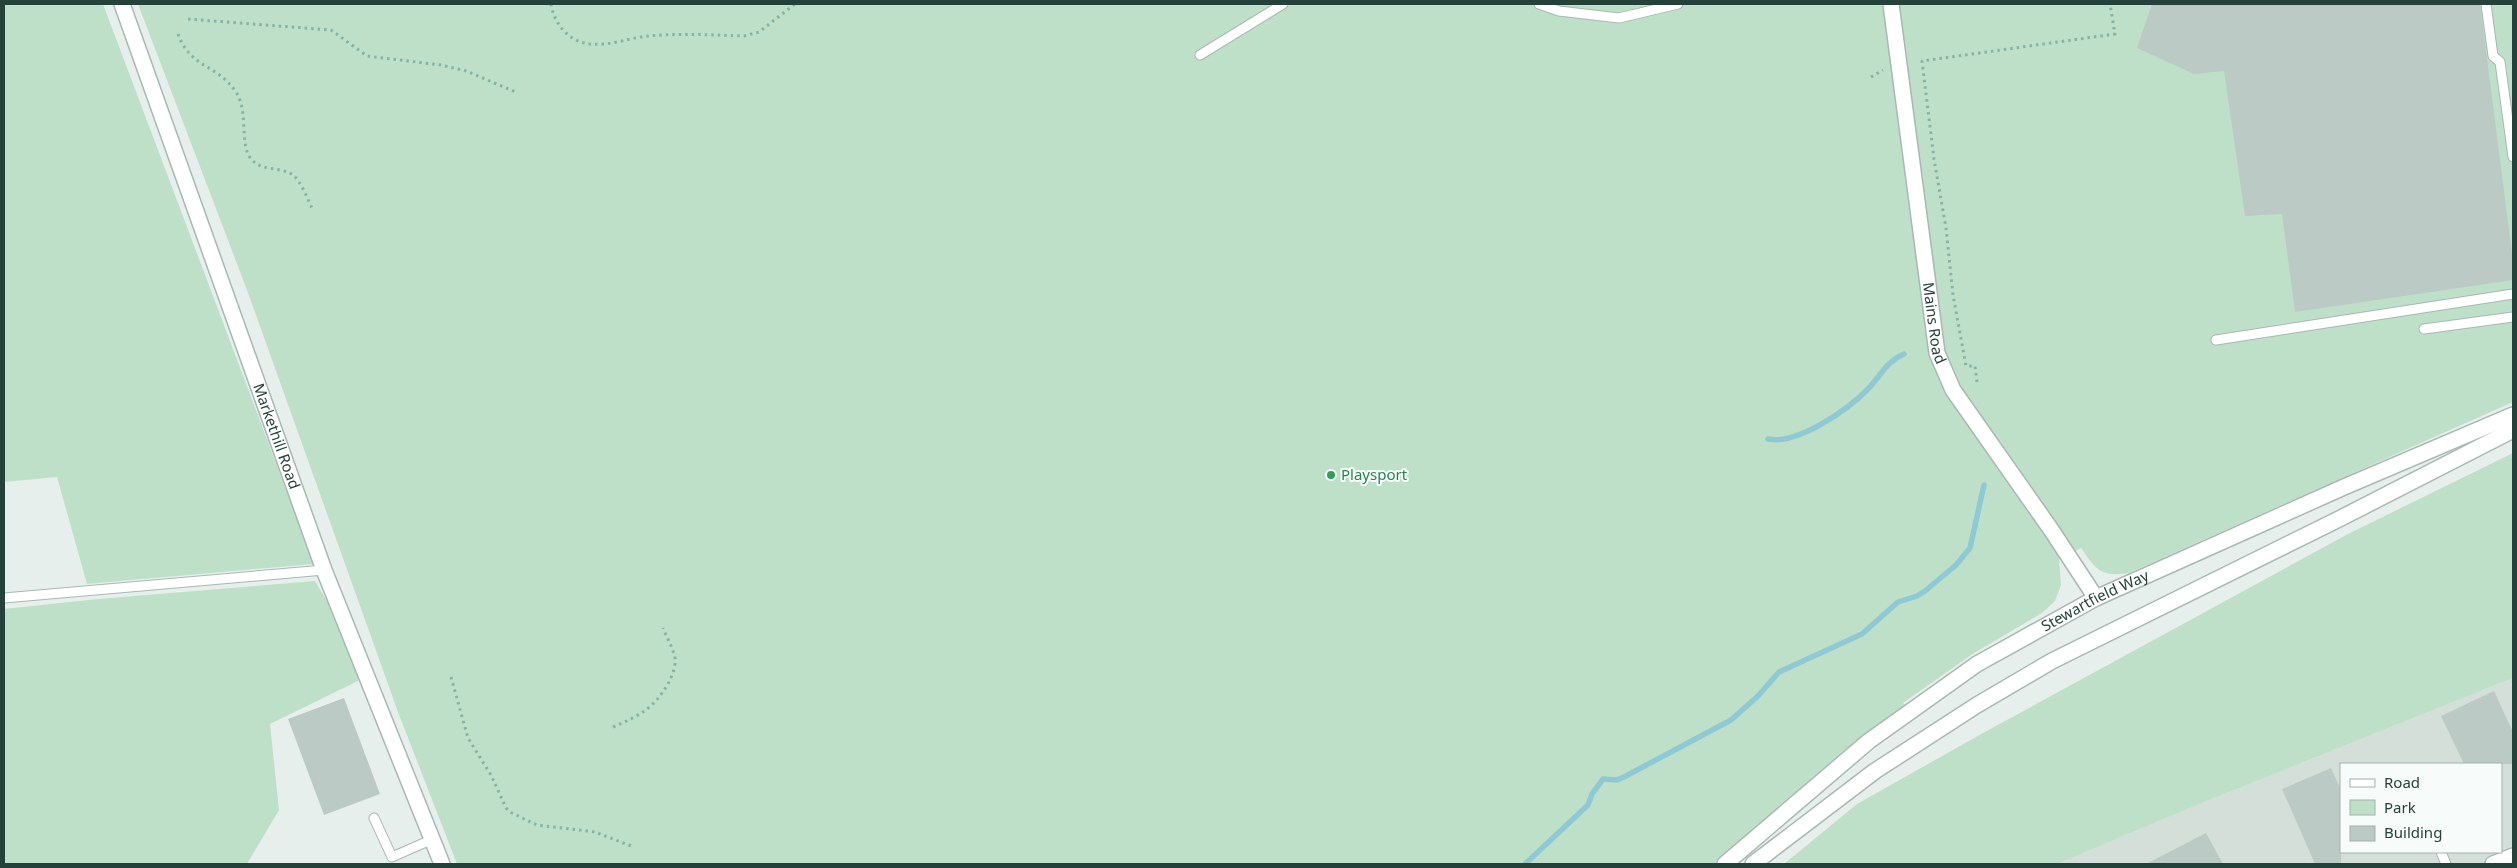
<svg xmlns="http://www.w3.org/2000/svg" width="2517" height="868" font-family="'Noto Sans',sans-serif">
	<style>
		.built { fill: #d4dfda; fill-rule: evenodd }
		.green { fill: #bfe0c8 }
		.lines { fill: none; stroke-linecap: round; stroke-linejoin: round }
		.stream { stroke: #8ec9d4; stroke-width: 5.5 }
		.building { fill: #bbcac4 }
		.service-casing { stroke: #a8b8b2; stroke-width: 11 }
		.minor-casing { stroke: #a8b8b2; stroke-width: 18 }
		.tertiary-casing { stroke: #a8b8b2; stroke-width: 18 }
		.path { stroke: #86b3a5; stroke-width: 3; stroke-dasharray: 2.5 4; stroke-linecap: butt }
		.service { stroke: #fff; stroke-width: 9 }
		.minor { stroke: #fff; stroke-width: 15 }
		.tertiary { stroke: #fff; stroke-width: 15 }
		.leisure-dot { fill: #2e9e5b; stroke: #f7fbf9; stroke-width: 2 }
		.labels { text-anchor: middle; stroke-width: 4; stroke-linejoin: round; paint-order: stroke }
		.street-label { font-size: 15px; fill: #24423a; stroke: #f7fbf9 }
		.leisure-label { font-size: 15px; fill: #27864d; stroke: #f7fbf9; text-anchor: start }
	</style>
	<rect width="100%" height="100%" fill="#e6efeb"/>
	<path class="built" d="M2513,678V852L2486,864H2057L2207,801ZM2341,764H2501V852H2341Z"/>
	<path class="green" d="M4,4H103L314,564L87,584L57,477L4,482Z
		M138,4H2513V402L2129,573C2101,577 2097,571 2081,548L2059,559L2061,585L2055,601L2042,613L1971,655L1903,703L1907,706L1841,753L1714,864H457L398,712L247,290Z
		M2513,453V678L2207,801L2057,864H1784L1857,804L1983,733L2348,534Z
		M315,581L331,608L360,680L270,724L279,810L247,864H4V609L98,599Z"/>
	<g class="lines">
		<path class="stream" d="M1768,439C1798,445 1849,409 1869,388C1881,375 1887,361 1904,354
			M1525,864L1588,805L1592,794L1603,779L1617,780L1624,777L1731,720L1758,696L1779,672L1862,634L1898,602L1917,596L1925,591L1956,565L1970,548L1984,485"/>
	</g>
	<path class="building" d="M2152,4H2480L2513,261V280L2295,312L2282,214L2245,216L2224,71L2194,74L2137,48Z
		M2494,691L2513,732V764H2464L2441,716Z
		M344,698L380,794L324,815L288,719Z
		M2331,768L2341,790V864H2315L2282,789Z
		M2206,833L2223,864H2146Z"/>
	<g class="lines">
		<defs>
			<path id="service" d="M1539,4L1559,11L1619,18L1678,4
				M2486,4L2493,56L2500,62L2513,157
				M1200,55L1283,4
				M2424,329L2513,317
				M2216,340L2513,294
				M4,598L324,570
				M374,818L392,857L433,839
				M2441,852L2446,864"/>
			<g id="minor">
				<path id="s1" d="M122,4L324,570L442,864"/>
				<path id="s2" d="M1891,4L1937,353L1953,390L2052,531L2096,598"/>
			</g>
			<g id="tertiary">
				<path id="s3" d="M1725,864L1869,741L1977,664L2096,598L2344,487L2513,415"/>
				<path d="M1753,864L1875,771L1977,705L2052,661L2337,520L2513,430"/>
				<path d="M2493,864L2513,856"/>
			</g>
		</defs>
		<use href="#service" class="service-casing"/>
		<use href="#minor" class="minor-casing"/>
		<use href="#tertiary" class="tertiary-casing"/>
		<path class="path" d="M551,4C553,18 562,33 576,40C598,51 626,38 648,36C680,33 712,35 744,36L759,32L795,4
			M188,19L331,30L367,56L441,65L466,71L516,92
			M178,34C191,69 216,63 236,92C249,112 239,144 251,159C262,172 280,166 293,175C302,183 307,198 312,208
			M1871,77L1883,70
			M1977,382L1975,366H1966L1953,295L1946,228L1934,159L1922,61L2115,34L2110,4
			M451,677L468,738L491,775L506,808L512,813L537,825L595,832L631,846
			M613,727C639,716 653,709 668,684C672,676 676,667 675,658C673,648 667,638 663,628"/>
		<use href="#service" class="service"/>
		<use href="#minor" class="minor"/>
		<use href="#tertiary" class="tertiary"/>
	</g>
	<circle class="leisure-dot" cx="1331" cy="475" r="5"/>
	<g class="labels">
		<g class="street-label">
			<text dy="5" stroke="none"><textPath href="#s2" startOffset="322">Mains Road</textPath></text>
			<text dy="5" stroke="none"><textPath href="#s1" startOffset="459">Markethill Road</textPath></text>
			<text dy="5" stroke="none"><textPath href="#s3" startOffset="456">Stewartfield Way</textPath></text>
		</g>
		<g class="leisure-label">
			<text x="1341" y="480">Playsport</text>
		</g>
	</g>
	<rect width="2517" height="868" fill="none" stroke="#24423a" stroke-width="10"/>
	<rect x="2340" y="763" width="162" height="90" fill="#f7fbf9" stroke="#a3b1ad"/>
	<rect x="2350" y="779" width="25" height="8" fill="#ffffff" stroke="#a3b1ad"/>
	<text x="2384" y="788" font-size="15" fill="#24423a">Road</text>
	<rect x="2350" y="800" width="25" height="15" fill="#bfe0c8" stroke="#a3b1ad"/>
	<text x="2384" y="813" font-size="15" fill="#24423a">Park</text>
	<rect x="2350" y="826" width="25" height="15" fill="#bbcac4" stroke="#a3b1ad"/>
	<text x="2384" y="838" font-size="15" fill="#24423a">Building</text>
</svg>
